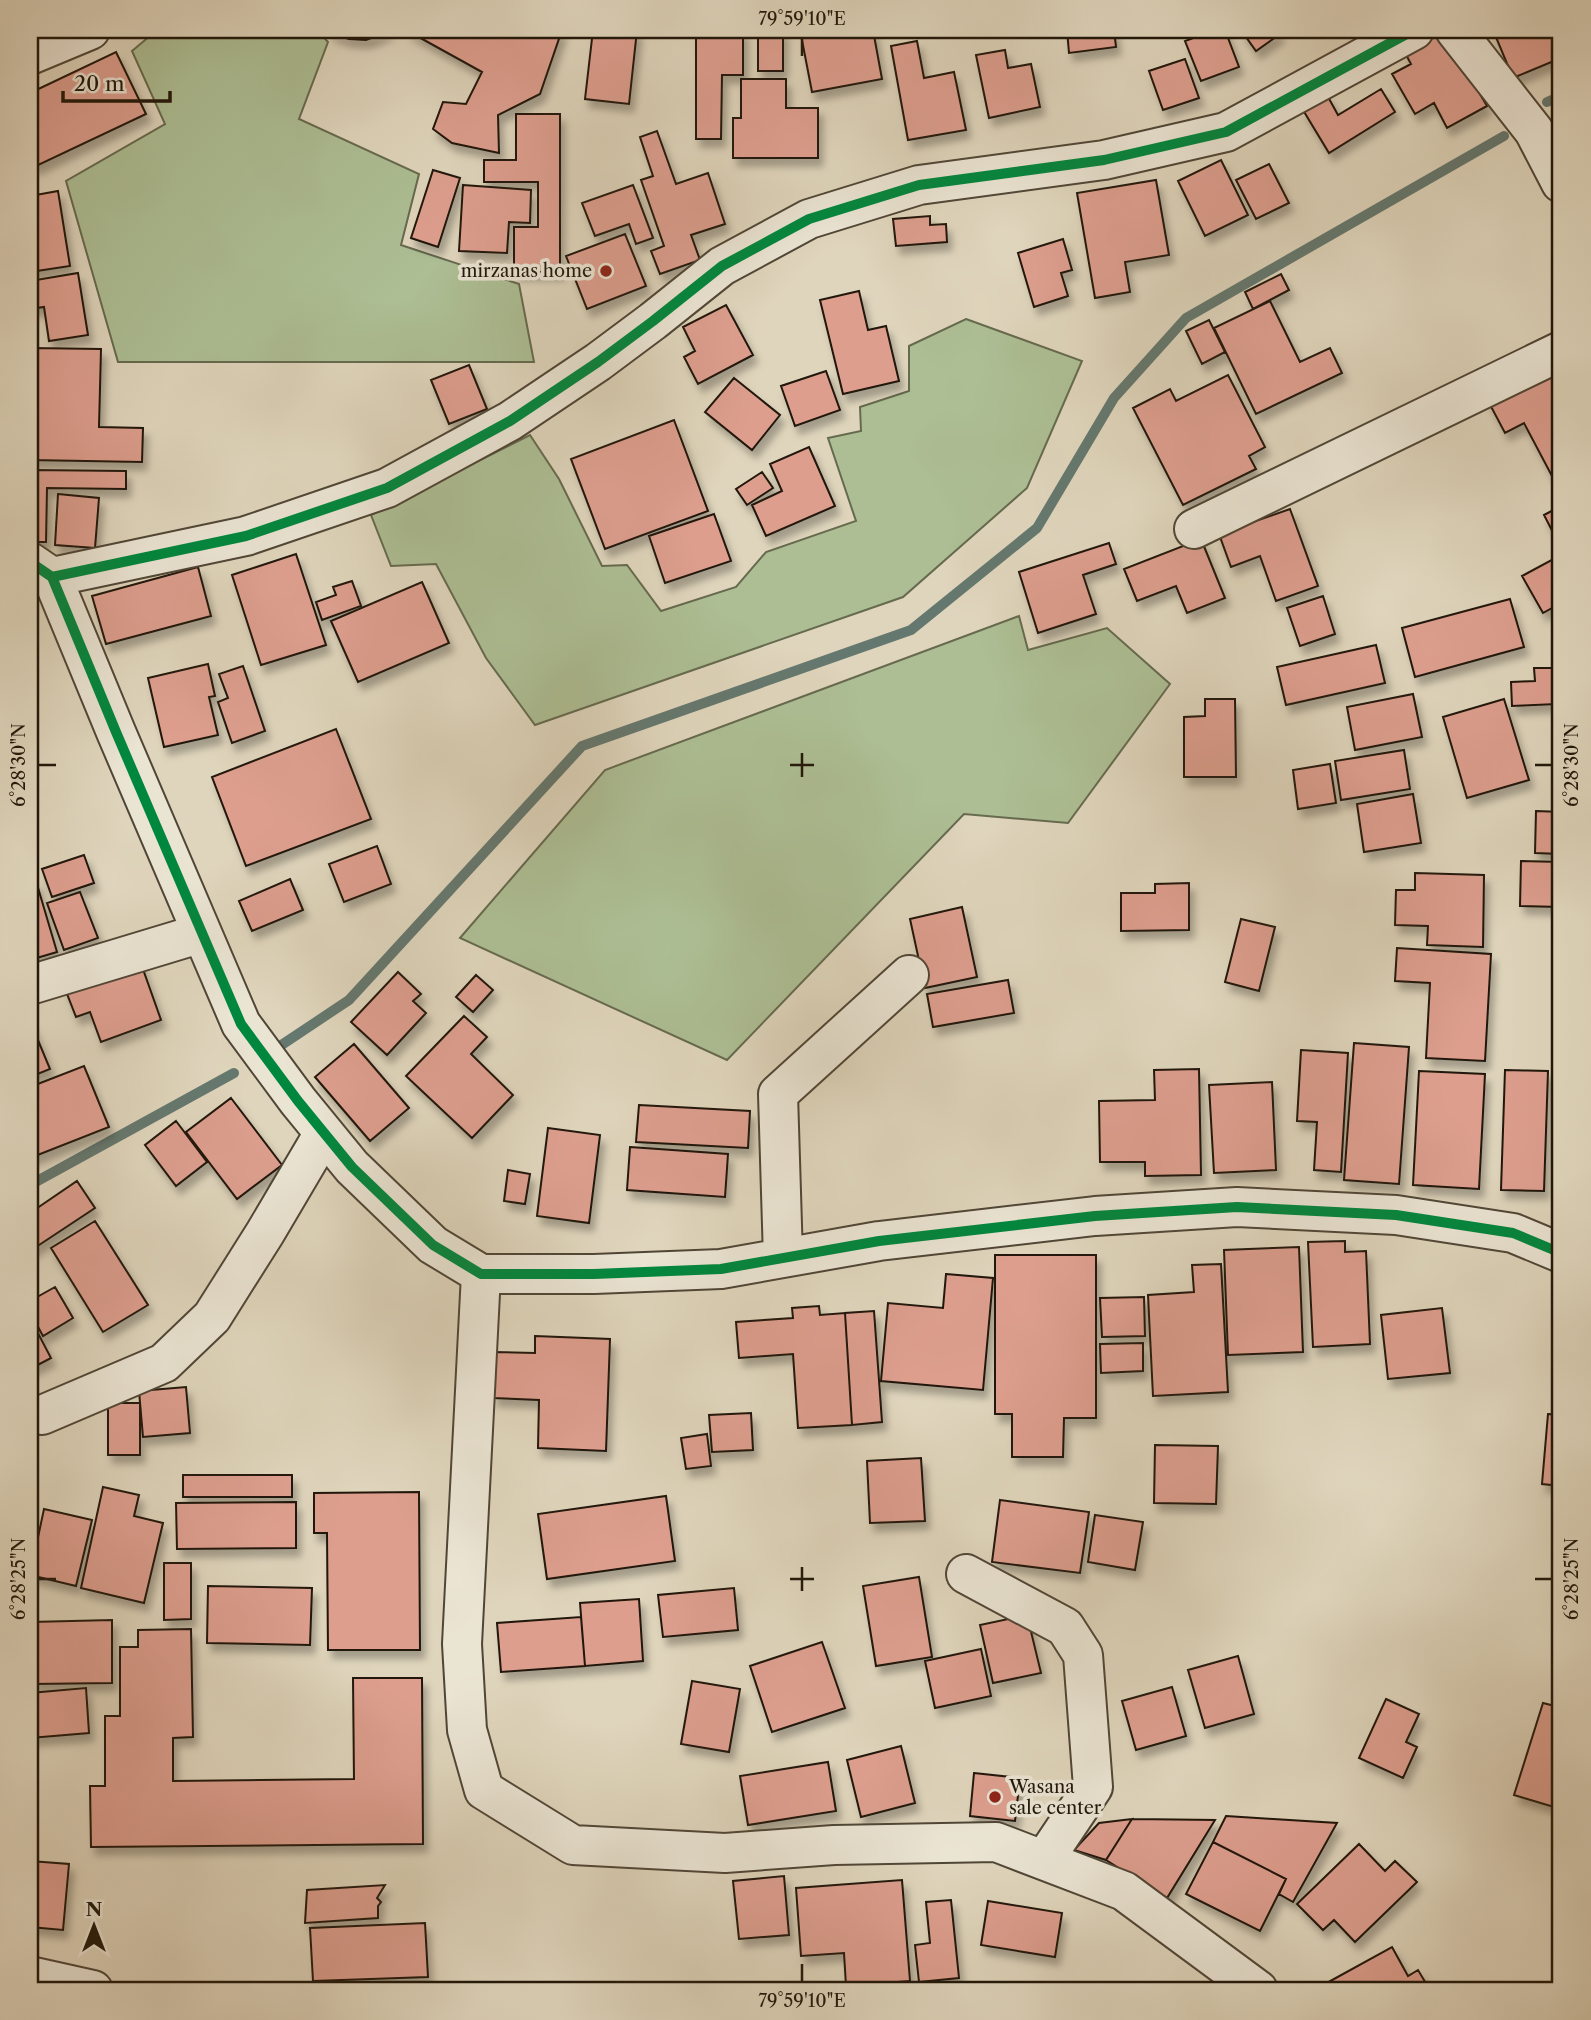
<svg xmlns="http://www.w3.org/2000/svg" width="1591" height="2020" font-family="'Libre Caslon Text',serif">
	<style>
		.green { fill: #adbe94; stroke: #666a4f; stroke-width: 2 }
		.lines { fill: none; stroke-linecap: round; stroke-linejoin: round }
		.stream { stroke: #65786f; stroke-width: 10 }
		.building { fill: #dd9e8e; stroke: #20170a; stroke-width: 2; filter: url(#shadow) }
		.minor-casing { stroke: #504636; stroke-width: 42 }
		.minor { stroke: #eae4d3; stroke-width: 38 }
		.cycleway-casing { stroke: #eae4d3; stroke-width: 15 }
		.cycleway { stroke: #00873e; stroke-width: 10 }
		.ticks { fill: none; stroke: #20170a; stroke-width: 2.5 }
		.poi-dot { fill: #8f2418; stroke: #eae4d3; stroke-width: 2.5 }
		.labels { text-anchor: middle; stroke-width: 7; stroke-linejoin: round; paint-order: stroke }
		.poi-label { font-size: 18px; fill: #20170a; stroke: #eae4d3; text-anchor: end }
		.neatline { fill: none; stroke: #20170a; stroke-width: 2.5 }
		.ticks-label { font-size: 18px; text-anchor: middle; fill: #20170a }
	</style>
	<defs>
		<filter id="shadow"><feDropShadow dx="4.5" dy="8" stdDeviation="3.5" flood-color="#0004"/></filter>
	</defs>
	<rect width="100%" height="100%" fill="#dfd5bc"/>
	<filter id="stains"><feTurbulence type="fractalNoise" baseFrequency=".00286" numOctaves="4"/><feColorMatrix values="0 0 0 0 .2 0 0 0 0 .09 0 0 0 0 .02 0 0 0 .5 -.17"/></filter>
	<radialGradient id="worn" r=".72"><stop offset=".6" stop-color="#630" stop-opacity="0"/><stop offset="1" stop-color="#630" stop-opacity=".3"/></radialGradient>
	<path class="green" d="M157,30H317L328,42L299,119L419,174L401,245L519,284L534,362H118L66,181L165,124L132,51Z
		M966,319L1082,361L1027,488L903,597L535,725L486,658L436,564L391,566L371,515L530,435L559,479L602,566L627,565L661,611L736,587L766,552L856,521L828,438L861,431L860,407L909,391V346Z
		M1019,616L1028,650L1107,628L1170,684L1068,823L964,814L727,1060L460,938L605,770Z"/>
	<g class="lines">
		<path class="stream" d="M1547,102L1561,96
			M280,1046L349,1000L582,746L911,630L1037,528L1114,398L1186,318L1504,136
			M30,1185L234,1073"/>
	</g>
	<path class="building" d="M328,30H389L382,34L366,40L349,39L333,34Z
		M406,30H562L540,94L498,115L499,153L452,143L433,129L443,102L466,104L482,72Z
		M593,30H637L629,104L585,99Z
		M696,30H743V75H722L721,139H696Z
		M758,30H783V71H758Z
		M817,30H873L882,79L812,92L801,35L818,33Z
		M1067,30H1114L1116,47L1069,53Z
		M1215,30H1225L1239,67L1201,81L1185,41Z
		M1241,30H1277L1280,34L1256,51Z
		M1443,30L1487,106L1447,128L1434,103L1415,114L1392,74L1411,64L1404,51Z
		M1493,30H1561V58L1513,78Z
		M917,41L924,78L954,72L966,130L908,140L891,46Z
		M1005,50L1008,68L1031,64L1040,107L989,118L976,55Z
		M116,52L146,114L34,167L30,159V93Z
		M1185,59L1199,98L1163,110L1149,71Z
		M741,79H786V108H818V158H733V118H741Z
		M1381,89L1395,112L1329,153L1303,110L1327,95L1338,115Z
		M516,114H560V272H514V227H538V182H484V160H516Z
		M657,131L676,184L708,173L725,224L691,235L700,260L660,274L651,251L664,246L641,180L653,176L640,137Z
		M1221,160L1248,215L1205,236L1178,181Z
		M1269,164L1289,203L1256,219L1236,180Z
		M433,170L460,178L438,247L411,238Z
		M1156,180L1169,255L1125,262L1130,292L1095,298L1077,193Z
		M463,185L531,190L530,223L509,222L507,253L459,251Z
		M633,185L653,238L636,244L629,224L595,236L582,203Z
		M58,191L70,266L30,272V196Z
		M930,216V225L946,224L947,242L896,246L893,219Z
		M625,234L646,286L587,309L566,256Z
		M1063,239L1072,270L1061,273L1068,296L1034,307L1018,253Z
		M78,273L88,335L49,341L44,307L30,309V281Z
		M1281,274L1289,290L1253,309L1245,292Z
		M859,291L868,330L886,326L899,381L843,394L820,300Z
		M1270,301L1300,362L1330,348L1342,373L1256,414L1214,328Z
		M726,305L753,355L698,384L684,357L695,351L683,327Z
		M1209,320L1225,352L1202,364L1186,331Z
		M30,348L101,349L99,427L143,428L142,462L30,460Z
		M1561,360V474L1553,478L1524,423L1505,433L1487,399Z
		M469,365L487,409L449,424L431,380Z
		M826,371L840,410L795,426L781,386Z
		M1228,375L1265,447L1249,456L1256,469L1183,505L1133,408L1170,389L1176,401Z
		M734,378L780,415L752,450L705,412Z
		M674,420L708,511L605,549L571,459Z
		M809,447L835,506L766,536L752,505L782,491L770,464Z
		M30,470L126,471V489L47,488L46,542H30Z
		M762,472L773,488L747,505L736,489Z
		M58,494L99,498L95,548L55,545Z
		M1561,506V548L1544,515Z
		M1290,509L1318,586L1276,601L1260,556L1231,567L1219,534Z
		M714,514L731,561L665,583L649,536Z
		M1201,539L1225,598L1187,613L1176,586L1137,601L1124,569Z
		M1109,543L1116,564L1083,575L1096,614L1038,633L1019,572Z
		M296,554L326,645L261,665L232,575Z
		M1559,556L1561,559V603L1543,613L1522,576Z
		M198,567L211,616L106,644L92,596Z
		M352,581L361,606L322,620L316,602L336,595L333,587Z
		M422,582L449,643L358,682L331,621Z
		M1323,596L1335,634L1300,646L1287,608Z
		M1510,599L1524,647L1415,677L1402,628Z
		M1376,645L1385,683L1286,705L1277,667Z
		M1555,658H1561V719H1557L1556,704L1512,706L1511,682L1535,681L1534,668H1555Z
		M208,664L215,696L209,697L218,735L164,747L148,678Z
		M243,666L265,731L232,743L218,702L228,698L219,674Z
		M1413,694L1422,737L1355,750L1347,707Z
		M1205,699H1235L1236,777H1184V717L1205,716Z
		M1504,699L1529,780L1467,798L1443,717Z
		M336,729L371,819L246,866L212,777Z
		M1404,750L1410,789L1341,800L1335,761Z
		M1330,764L1336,803L1298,809L1293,770Z
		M1413,794L1421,843L1364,852L1357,804Z
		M1536,811L1561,812V854L1535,853Z
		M377,846L391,884L344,902L329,864Z
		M84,855L94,883L52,897L42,869Z
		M1521,861L1561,862V907L1520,906Z
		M1415,873L1484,875L1483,947L1427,945L1428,926L1395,925L1396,890H1415Z
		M290,879L303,910L252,931L239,901Z
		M36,881L57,952L30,960V883Z
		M1189,883V930L1121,931V893H1155V884Z
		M80,892L98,938L64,950L47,903Z
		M962,907L977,977L925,988L910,919Z
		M1241,919L1275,927L1259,991L1225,982Z
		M1397,948L1491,954L1485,1061L1426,1058L1430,983L1395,981Z
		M139,958L161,1020L101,1042L90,1012L76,1017L64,986Z
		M398,972L421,994L413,1001L426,1013L387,1055L351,1022Z
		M476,975L493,990L473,1012L456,997Z
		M1008,980L1014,1013L933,1027L927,994Z
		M464,1016L487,1037L471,1054L513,1095L472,1138L406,1076Z
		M30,1021L50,1069L30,1077Z
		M1555,1035H1561V1190H1553Z
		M1354,1043L1409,1047L1399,1184L1344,1180Z
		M354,1044L409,1108L370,1141L315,1077Z
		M1301,1050L1348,1053L1341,1172L1314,1170L1317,1122L1297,1121Z
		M84,1066L109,1127L30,1158V1087Z
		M1199,1069L1201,1175L1145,1176V1162H1100L1099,1101L1155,1100L1154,1070Z
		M1505,1070L1548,1071L1544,1191L1501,1190Z
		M1419,1071L1485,1074L1479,1189L1413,1185Z
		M1272,1082L1276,1170L1214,1173L1209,1085Z
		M231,1098L282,1165L237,1199L186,1132Z
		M639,1105L750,1111L748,1148L636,1142Z
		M176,1121L207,1162L176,1186L145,1145Z
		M548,1128L600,1135L589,1223L537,1216Z
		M630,1147L728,1154L725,1197L627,1190Z
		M508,1170L530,1174L525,1204L504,1201Z
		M77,1181L95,1208L30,1251V1213Z
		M95,1221L148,1305L103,1332L51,1248Z
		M1345,1241V1252L1366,1251L1370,1344L1313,1347L1308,1242Z
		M1299,1247L1303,1352L1228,1355L1224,1250Z
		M995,1255H1096V1418H1064L1063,1457H1012V1414H995Z
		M1221,1264L1228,1392L1153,1396L1148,1295L1194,1292L1192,1265Z
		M946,1274L993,1278L983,1390L881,1381L888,1303L943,1308Z
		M55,1287L73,1318L43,1336L30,1312V1301Z
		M1144,1297L1145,1336L1102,1337L1100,1298Z
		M819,1306L820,1315L845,1313L852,1425L798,1428L793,1354L739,1358L736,1322L793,1318L792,1308Z
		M1442,1308L1450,1373L1388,1379L1381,1315Z
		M874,1311L882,1422L852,1425L845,1313Z
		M30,1318L51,1358L30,1369Z
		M535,1336L610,1339L606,1451L538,1448L539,1400L493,1398L494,1352L535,1353Z
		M1143,1343V1371L1101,1373L1100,1344Z
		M186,1387L190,1433L143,1437L139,1391Z
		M108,1403H140V1455H108Z
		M751,1413L753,1450L712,1452L709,1415Z
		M1548,1414L1561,1415V1486L1542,1484Z
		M707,1434L711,1466L686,1469L681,1438Z
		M1155,1445L1218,1446L1216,1504L1154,1503Z
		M921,1458L925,1521L870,1523L867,1461Z
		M183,1475H292V1497H183Z
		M103,1487L139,1495L134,1516L163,1523L144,1603L81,1588Z
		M419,1492L420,1650H328L327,1533H314V1493Z
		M666,1496L675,1561L547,1579L538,1514Z
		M1000,1500L1089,1512L1080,1573L992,1562Z
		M296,1502V1548L177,1549L176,1503Z
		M44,1509L92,1520L76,1586L30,1575Z
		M1095,1515L1143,1522L1135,1570L1088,1562Z
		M164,1563H191V1619L164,1620Z
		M919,1577L932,1657L876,1666L863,1586Z
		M208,1586L312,1588L310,1645L207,1643Z
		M734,1588L738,1630L663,1637L658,1595Z
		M639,1599L643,1661L585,1666L580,1603Z
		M1027,1615L1041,1673L993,1683L980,1625Z
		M581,1617L585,1666L501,1672L497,1623Z
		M112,1620V1683L32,1684L31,1622Z
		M191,1629L193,1737L173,1738V1781L354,1779L353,1678H422L423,1844L91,1847L90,1786H105V1716H120V1647H138V1630Z
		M822,1642L845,1708L772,1732L750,1666Z
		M981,1649L991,1696L935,1708L925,1661Z
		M1238,1656L1254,1714L1205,1728L1188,1670Z
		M692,1681L740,1689L729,1752L681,1744Z
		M1172,1687L1186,1736L1136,1750L1122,1701Z
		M86,1688L89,1733L30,1738V1693Z
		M1560,1691L1561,1784L1554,1807L1514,1795L1543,1703L1555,1706Z
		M1386,1699L1419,1714L1406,1742L1417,1747L1403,1778L1359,1758Z
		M901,1746L915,1803L861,1817L847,1760Z
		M828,1762L836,1811L748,1825L740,1776Z
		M974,1773L1020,1778L1015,1821L970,1816Z
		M1226,1816L1337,1823L1293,1902L1279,1894L1286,1879L1213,1842Z
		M1132,1819L1215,1820L1167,1898L1106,1860Z
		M1132,1819L1106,1860L1074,1850L1099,1823Z
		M1213,1842L1286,1879L1260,1931L1186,1894Z
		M1359,1844L1385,1871L1395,1861L1417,1882L1355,1942L1334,1920L1323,1930L1297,1904Z
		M30,1861L69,1864L63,1930L30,1927Z
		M784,1876L789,1935L739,1939L733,1881Z
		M902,1880L910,1981L846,1986L844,1953L801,1956L796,1888Z
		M385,1885L377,1898L381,1902L378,1906V1918L305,1923L307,1890Z
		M951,1900L959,1978L919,1982L915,1945L930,1943L926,1902Z
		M988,1901L1062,1913L1055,1957L981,1945Z
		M425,1923L428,1977L313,1981L310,1928Z
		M1392,1947L1408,1976L1418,1970L1430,1990H1314Z"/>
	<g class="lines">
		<defs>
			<path id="minor" d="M1455,30L1534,131L1561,183
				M30,55L90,30
				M1194,529L1561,351
				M30,562L52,577L116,732L241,1024L298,1101L352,1167L433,1245L481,1274H594L721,1269L879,1241L1095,1216L1237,1207L1396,1215L1513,1233L1561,1253
				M52,577L246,536L387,488L510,421L598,362L653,321L722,266L809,219L919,185L1104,160L1226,132L1414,30
				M30,985L202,933
				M783,1258L778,1094L909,975
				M481,1274L462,1644L467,1730L484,1790L573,1845L725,1853L834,1845L996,1842L1124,1891L1258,1990
				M42,1415L164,1363L212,1317L265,1233L324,1133
				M966,1574L1065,1627L1083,1655L1093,1787L1044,1860
				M30,1976L93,1990"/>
		</defs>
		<use href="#minor" class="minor-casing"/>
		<use href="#minor" class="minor"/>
		<defs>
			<path id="cycleway" d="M30,562L52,577L116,732L241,1024L298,1101L352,1167L433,1245L481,1274H594L721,1269L879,1241L1095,1216L1237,1207L1396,1215L1513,1233L1561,1253
				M52,577L246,536L387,488L510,421L598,362L653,321L722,266L809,219L919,185L1104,160L1226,132L1414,30"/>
		</defs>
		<use href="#cycleway" class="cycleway-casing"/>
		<use href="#cycleway" class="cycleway"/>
	</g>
	<path class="ticks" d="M802,38V56M802,753V777M38,765H56M790,765H814M1535,765H1552M802,1567V1591M38,1579H56M790,1579H814M1535,1579H1552M802,1964V1982"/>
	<g class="poi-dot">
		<circle cx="606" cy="271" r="7"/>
		<circle cx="995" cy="1797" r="7"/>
	</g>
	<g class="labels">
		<g class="poi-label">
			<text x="592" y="277">mirzanas home</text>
			<text x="1009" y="1793" text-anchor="start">Wasana<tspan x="1009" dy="21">sale center</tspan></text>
		</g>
	</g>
	<rect width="1591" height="2020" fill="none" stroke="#dfd5bc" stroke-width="77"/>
	<g transform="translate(94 1926)" stroke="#eae4d3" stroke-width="5" paint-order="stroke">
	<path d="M0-5L12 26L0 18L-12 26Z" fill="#20170a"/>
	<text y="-10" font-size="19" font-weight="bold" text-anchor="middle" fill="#20170a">N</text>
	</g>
	<path d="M63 91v10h107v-10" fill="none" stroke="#20170a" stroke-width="3.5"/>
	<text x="74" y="91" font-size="21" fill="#20170a" stroke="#eae4d3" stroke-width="5" paint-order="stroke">20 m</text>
	<rect x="38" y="38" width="1514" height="1944" class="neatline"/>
	<g class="ticks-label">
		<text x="802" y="25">79°59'10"E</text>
		<text transform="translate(19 765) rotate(-90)" y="6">6°28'30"N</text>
		<text transform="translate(1572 765) rotate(-90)" y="6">6°28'30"N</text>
		<text transform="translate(19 1579) rotate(-90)" y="6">6°28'25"N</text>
		<text transform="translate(1572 1579) rotate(-90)" y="6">6°28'25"N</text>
		<text x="802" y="2007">79°59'10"E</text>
	</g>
	<rect width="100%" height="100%" filter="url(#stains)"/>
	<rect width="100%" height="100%" fill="url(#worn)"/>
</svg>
